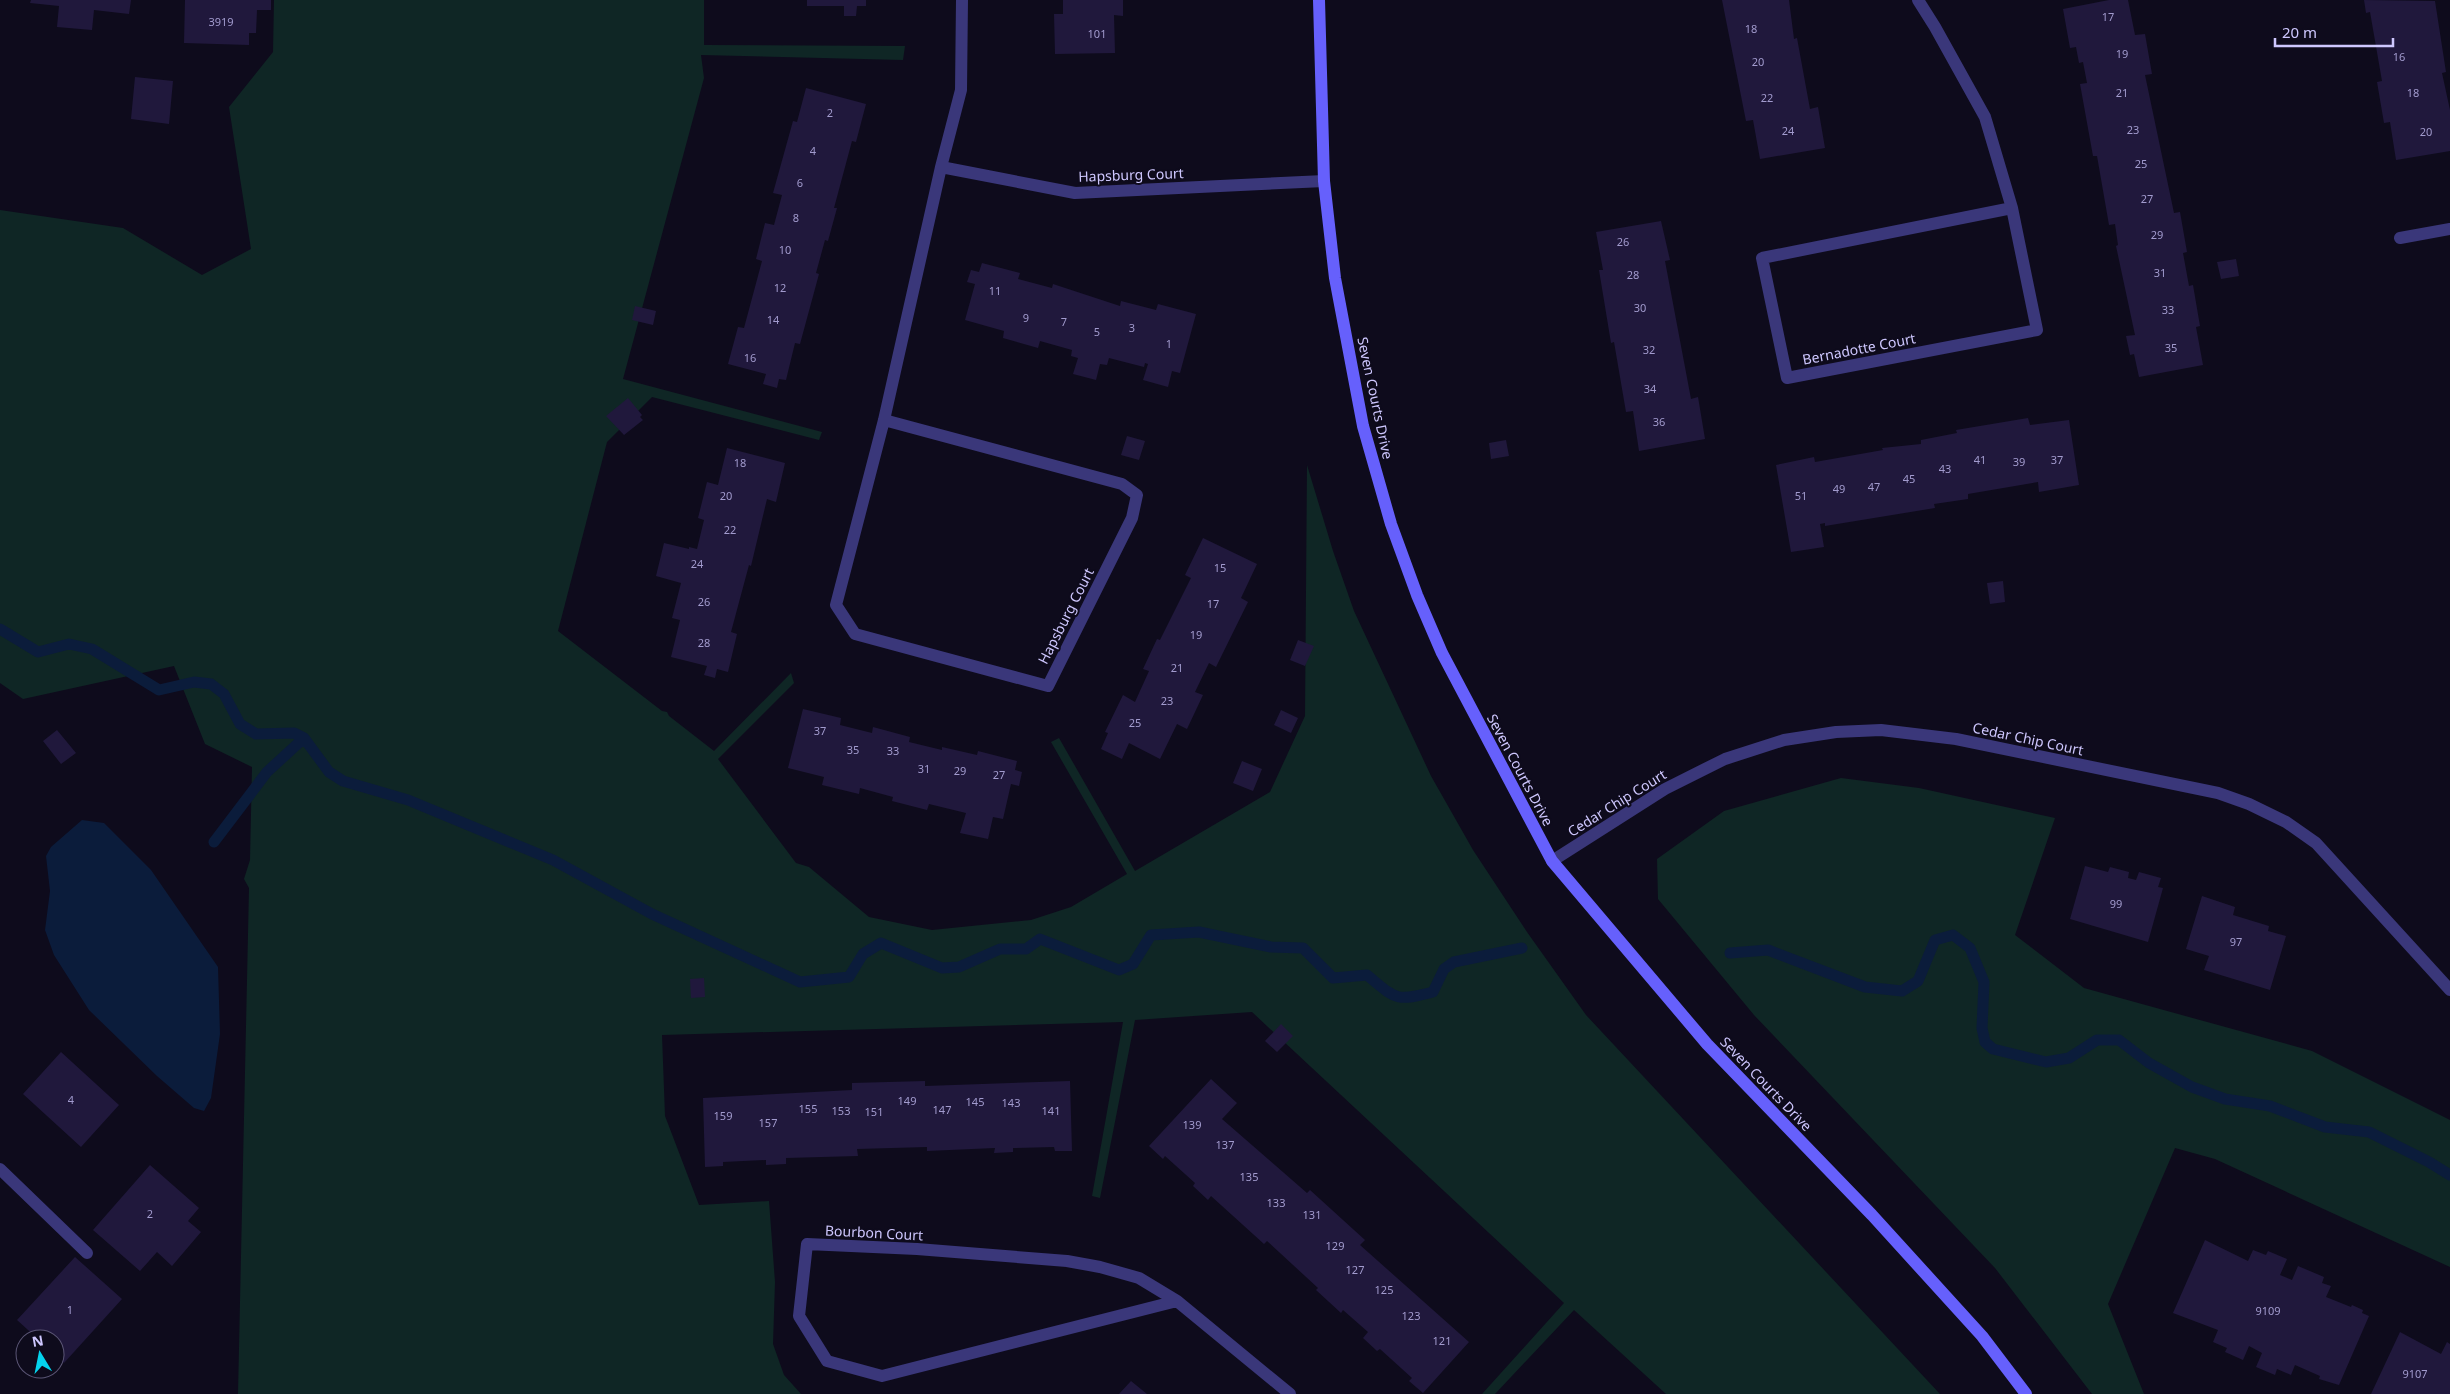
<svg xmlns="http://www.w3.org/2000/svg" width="2450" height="1394" font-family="'Noto Sans',sans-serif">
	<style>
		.green { fill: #0f2625 }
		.water { fill: #0b1c3b }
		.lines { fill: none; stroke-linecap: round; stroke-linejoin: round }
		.stream { stroke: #0b1c3b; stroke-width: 11 }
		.building { fill: #20183c }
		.lane { stroke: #3a377a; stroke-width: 12 }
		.street { stroke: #3a377a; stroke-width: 12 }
		.secondary { stroke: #6660fc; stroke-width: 12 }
		.labels { text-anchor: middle; stroke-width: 4; stroke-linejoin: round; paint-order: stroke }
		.number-label { font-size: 11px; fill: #a29bce }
		.street-label { font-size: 14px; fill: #cec7fe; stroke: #0e0b1c }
	</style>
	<rect width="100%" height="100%" fill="#0e0b1c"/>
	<path class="green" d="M274,0H704V45L905,46L903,60L701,55L704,78L623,379L822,432L819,440L652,397L607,442L558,631L662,711L667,712L669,716L714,751L791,673L794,683L718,759L796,863L809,867L869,917L932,930L1031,920L1071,907L1127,874L1051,742L1059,738L1135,871L1270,792L1305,716L1307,465L1333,551L1354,611L1431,776L1473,850L1527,932L1586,1015L1940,1394H1666L1574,1310L1495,1394H1482L1564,1303L1252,1012L1135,1020L1100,1198L1092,1196L1123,1022L662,1035L665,1116L699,1205L769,1201L775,1282L773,1344L784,1375L801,1394H238L249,888L244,879L250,860L252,767L205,744L174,666L23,699L0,683V210L123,228L202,275L251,249L229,107L273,52Z
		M1841,778L1919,788L2055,818L2015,935L2084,988L2312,1051L2450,1120V1267L2215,1159L2175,1148L2108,1304L2144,1394H2092L1995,1268L1754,1015L1658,899L1657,859L1724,811Z"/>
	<path class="water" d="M82,820L104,823L151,870L218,967L220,1034L211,1098L204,1111L194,1108L157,1076L89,1010L54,955L45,930L50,891L46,856L51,847Z"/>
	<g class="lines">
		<path class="stream" d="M0,629L38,652L69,644L92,649L159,690L194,682L211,684L224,694L240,724L256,734L294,733L304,738L329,772L343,781L408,800L553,860L652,914L800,982L849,977L863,954L881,943L942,968L959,967L1000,949H1026L1040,939L1119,970L1133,964L1151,935L1199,932L1271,947L1303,948L1333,978L1367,975C1396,999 1395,1002 1433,992L1444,969L1454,962L1522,948
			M214,842L267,772L304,738
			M1730,953L1768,950L1865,987L1902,991L1918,981L1935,940L1953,935L1970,948L1984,982L1982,1028L1985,1042L1993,1049L2046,1062L2069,1058L2097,1040H2119L2149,1063L2192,1087L2225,1099L2270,1106L2325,1127L2369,1132L2429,1162L2450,1175"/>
	</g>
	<path class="building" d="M31,0H131L129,14L94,10L92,30L57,27L59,6L30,3Z
		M185,0H271V10H257L256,33H249V45L184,43Z
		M807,0H866V6H857L856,16H844V6H807Z
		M1063,0H1123V16L1114,15L1115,53L1055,54L1054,14H1063Z
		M1722,0H1789L1794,39L1797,38L1810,109L1818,107L1825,148L1760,159L1753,120L1746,121Z
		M2109,0H2128L2135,35L2145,34L2152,74L2145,75L2174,213L2180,212L2187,252L2183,253L2189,286L2193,285L2200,326L2196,327L2203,365L2139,377L2134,354L2130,355L2126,336L2135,335L2116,246L2118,245L2115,224L2109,225L2097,156H2093L2080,84L2087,83L2083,62L2079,63L2076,47L2070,48L2063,9Z
		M2364,0L2435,1L2446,72L2442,73L2450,110V151L2396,160L2390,122L2384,123L2377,82L2382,81L2370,12L2366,13Z
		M135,77L173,81L169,124L131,119Z
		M806,88L866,104L856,142L852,141L834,208H837L828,241L825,240L816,273L819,274L800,344L795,343L786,380L779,379L777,388L763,384L766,374L728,364L738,327L744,328L762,261L756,259L765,223L774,225L782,195L773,193L793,121L797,122Z
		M1661,221L1670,260L1665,261L1691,399L1698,397L1705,439L1639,451L1633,411L1626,412L1614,342L1611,343L1599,270H1603L1596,232Z
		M2236,259L2239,276L2221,279L2217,262Z
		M982,263L1020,273L1018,279L1052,288L1053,284L1120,306L1121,301L1156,310L1158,304L1196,314L1180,373L1172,371L1168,387L1143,380L1148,364L1145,363L1144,367L1109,358L1107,365L1100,364L1096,380L1073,374L1078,358L1071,356L1072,350L1040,341L1038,348L1003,338L1004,331L965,320L975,284L967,282L971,270L979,272Z
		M635,306L656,311L653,325L632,320Z
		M628,398L642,415L640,417L643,420L624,435L606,416Z
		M2028,418L2030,425L2069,420L2079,485L2039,492L2038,482L1968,494V499L1934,504L1935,508L1825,526V523L1820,524L1824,547L1791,552L1776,465L1814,457L1815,462L1883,450L1882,448L1921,444V440L1957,433L1956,430Z
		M1127,436L1145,441L1139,460L1121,455Z
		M1506,440L1509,456L1491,459L1489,443Z
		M727,448L785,463L776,502L767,499L751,566L749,565L731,632L737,634L728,672L717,669L715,678L704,675L707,666L671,657L680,620L672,618L681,583L656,576L664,543L689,549V547L697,549L704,520L698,518L707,482L718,485Z
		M1203,538L1257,564L1241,598L1248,602L1216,667L1209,663L1195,692L1203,695L1187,729L1177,724L1160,759L1129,743L1122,759L1101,749L1108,733L1105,732L1123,695L1135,702L1149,671L1143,669L1157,639L1160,640L1191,578L1185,575Z
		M2003,581L2005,602L1990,604L1987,583Z
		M1298,640L1314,646L1305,666L1290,660Z
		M803,709L841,718L840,725L872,733L873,727L910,737L909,742L942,750V747L977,755L978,751L1017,761L1015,770L1022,772L1019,786L1011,784L1003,819L993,817L988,839L960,833L966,813L929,804L927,810L892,801L893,797L860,788L859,794L822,785L824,777L788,768Z
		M1281,710L1298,718L1291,733L1274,725Z
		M57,730L76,753L61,764L43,741Z
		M1242,761L1262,769L1253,791L1233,783Z
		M2085,866L2108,872L2110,867L2129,872L2128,878L2136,880L2139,872L2161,878L2158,887L2163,888L2148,942L2070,919Z
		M2202,896L2235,907L2233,915L2269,926L2268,931L2286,936L2270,990L2204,970L2209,956L2186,949Z
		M704,978L705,997L691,998L690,979Z
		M1281,1024L1293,1036L1277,1052L1265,1041Z
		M61,1052L119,1105L81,1147L23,1094Z
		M1211,1079L1237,1103L1222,1119L1307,1193L1310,1190L1365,1240L1360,1245L1469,1342L1423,1393L1409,1381L1412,1378L1380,1349L1377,1351L1363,1338L1368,1332L1343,1310L1341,1313L1316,1290L1318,1288L1267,1241L1264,1244L1211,1196L1208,1200L1193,1186L1195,1183L1165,1156L1163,1159L1149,1146Z
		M925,1081V1086L1070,1081L1072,1151H1055L1054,1147L1013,1148V1152L994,1153L995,1148L927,1151V1147L857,1149L858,1156L786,1158V1164L766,1165V1160L723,1162V1166L705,1167L703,1098L852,1090V1083Z
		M150,1165L199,1208L188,1221L201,1232L172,1266L157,1252L140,1271L93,1230Z
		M2205,1240L2248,1261L2253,1250L2266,1255L2268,1251L2287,1259L2280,1275L2292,1280L2298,1266L2324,1277L2322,1283L2331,1286L2326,1297L2351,1307L2352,1305L2363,1310L2362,1313L2369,1316L2339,1385L2319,1379L2320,1376L2295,1365L2291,1375L2277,1369L2275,1375L2256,1367L2262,1353L2249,1346L2243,1360L2225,1352L2227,1348L2213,1342L2218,1330L2173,1313Z
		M75,1257L122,1299L64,1363L55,1354V1339H38L17,1320Z
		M2400,1332L2441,1354L2447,1342L2450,1344V1394H2371Z
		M1131,1381L1147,1394H1119Z"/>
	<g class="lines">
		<path class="lane" d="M0,1169L87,1253"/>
		<path class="street" d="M1918,0L1935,27L1985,117L2012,208L2037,330L1787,378L1762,258L2012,208
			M941,167L1075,193L1324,181
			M2400,238L2450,229
			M884,420L1122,484L1137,495L1132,518L1048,686L855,634L836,605L884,420L941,167L961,90L962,0
			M1552,861L1665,789L1725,759L1784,740L1836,732L1881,730L1956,739L2218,793L2249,804L2286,822L2316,843L2450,990
			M1177,1301L882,1376L827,1361L799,1316L807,1244L917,1249L1067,1261L1100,1267L1139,1278L1177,1301L1290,1394"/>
		<path class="secondary" d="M1319,0L1324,181L1335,278L1363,426L1391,524L1417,595L1442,653L1552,861L1707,1044L1872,1215L1982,1336L2026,1394"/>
	</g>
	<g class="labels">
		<g class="number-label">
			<text x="2108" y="21">17</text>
			<text x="221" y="26">3919</text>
			<text x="1751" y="33">18</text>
			<text x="1097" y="38">101</text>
			<text x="2122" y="58">19</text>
			<text x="2399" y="61">16</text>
			<text x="1758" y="66">20</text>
			<text x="2122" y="97">21</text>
			<text x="2413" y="97">18</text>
			<text x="1767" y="102">22</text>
			<text x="830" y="117">2</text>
			<text x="2133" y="134">23</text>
			<text x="1788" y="135">24</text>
			<text x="2426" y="136">20</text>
			<text x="813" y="155">4</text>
			<text x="2141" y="168">25</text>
			<text x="800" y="187">6</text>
			<text x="2147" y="203">27</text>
			<text x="796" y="222">8</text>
			<text x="2157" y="239">29</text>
			<text x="1623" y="246">26</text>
			<text x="785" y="254">10</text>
			<text x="2160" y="277">31</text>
			<text x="1633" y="279">28</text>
			<text x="780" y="292">12</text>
			<text x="995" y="295">11</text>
			<text x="1640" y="312">30</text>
			<text x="2168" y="314">33</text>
			<text x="1026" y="322">9</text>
			<text x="773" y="324">14</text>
			<text x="1064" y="326">7</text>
			<text x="1132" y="332">3</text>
			<text x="1097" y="336">5</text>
			<text x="1169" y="348">1</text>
			<text x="2171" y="352">35</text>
			<text x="1649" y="354">32</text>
			<text x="750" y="362">16</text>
			<text x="1650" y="393">34</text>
			<text x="1659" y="426">36</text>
			<text x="1980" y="464">41</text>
			<text x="2057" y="464">37</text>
			<text x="2019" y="466">39</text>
			<text x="740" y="467">18</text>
			<text x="1945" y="473">43</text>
			<text x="1909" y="483">45</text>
			<text x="1874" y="491">47</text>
			<text x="1839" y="493">49</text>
			<text x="726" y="500">20</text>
			<text x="1801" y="500">51</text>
			<text x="730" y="534">22</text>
			<text x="697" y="568">24</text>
			<text x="1220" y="572">15</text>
			<text x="704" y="606">26</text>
			<text x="1213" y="608">17</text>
			<text x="1196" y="639">19</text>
			<text x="704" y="647">28</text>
			<text x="1177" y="672">21</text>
			<text x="1167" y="705">23</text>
			<text x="1135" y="727">25</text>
			<text x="820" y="735">37</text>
			<text x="853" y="754">35</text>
			<text x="893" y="755">33</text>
			<text x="924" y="773">31</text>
			<text x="960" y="775">29</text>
			<text x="999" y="779">27</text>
			<text x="2116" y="908">99</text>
			<text x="2236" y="946">97</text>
			<text x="71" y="1104">4</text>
			<text x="907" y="1105">149</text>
			<text x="975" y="1106">145</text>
			<text x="1011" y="1107">143</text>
			<text x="808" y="1113">155</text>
			<text x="942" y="1114">147</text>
			<text x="841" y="1115">153</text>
			<text x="1051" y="1115">141</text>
			<text x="874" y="1116">151</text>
			<text x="723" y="1120">159</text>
			<text x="768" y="1127">157</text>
			<text x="1192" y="1129">139</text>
			<text x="1225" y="1149">137</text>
			<text x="1249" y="1181">135</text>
			<text x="1276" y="1207">133</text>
			<text x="150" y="1218">2</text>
			<text x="1312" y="1219">131</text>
			<text x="1335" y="1250">129</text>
			<text x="1355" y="1274">127</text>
			<text x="1384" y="1294">125</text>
			<text x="70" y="1314">1</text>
			<text x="2268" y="1315">9109</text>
			<text x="1411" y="1320">123</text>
			<text x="1442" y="1345">121</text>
			<text x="2415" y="1378">9107</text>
		</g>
		<g class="street-label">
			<text transform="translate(1131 175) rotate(-2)" y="5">Hapsburg Court</text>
			<text transform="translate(1859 349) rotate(-11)" y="5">Bernadotte Court</text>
			<text transform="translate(1375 398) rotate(78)" y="5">Seven Courts Drive</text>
			<text transform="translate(1066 616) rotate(-63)" y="5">Hapsburg Court</text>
			<text transform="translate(2028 739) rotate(12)" y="5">Cedar Chip Court</text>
			<text transform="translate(1520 770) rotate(62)" y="5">Seven Courts Drive</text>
			<text transform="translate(1617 803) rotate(-32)" y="5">Cedar Chip Court</text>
			<text transform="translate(1766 1084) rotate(46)" y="5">Seven Courts Drive</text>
			<text transform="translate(874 1233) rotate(3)" y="5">Bourbon Court</text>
		</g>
	</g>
	<g transform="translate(40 1354) rotate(350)"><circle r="24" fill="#0e0b1c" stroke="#5b5676"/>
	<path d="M0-4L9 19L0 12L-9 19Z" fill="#04d3ed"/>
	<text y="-8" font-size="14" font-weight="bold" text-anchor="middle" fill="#cec7fe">N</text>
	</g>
	<path d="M2275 38v8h118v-8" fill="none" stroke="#cec7fe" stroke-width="2.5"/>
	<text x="2282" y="38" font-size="15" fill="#cec7fe" stroke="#0e0b1c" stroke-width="4" paint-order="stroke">20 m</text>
</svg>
